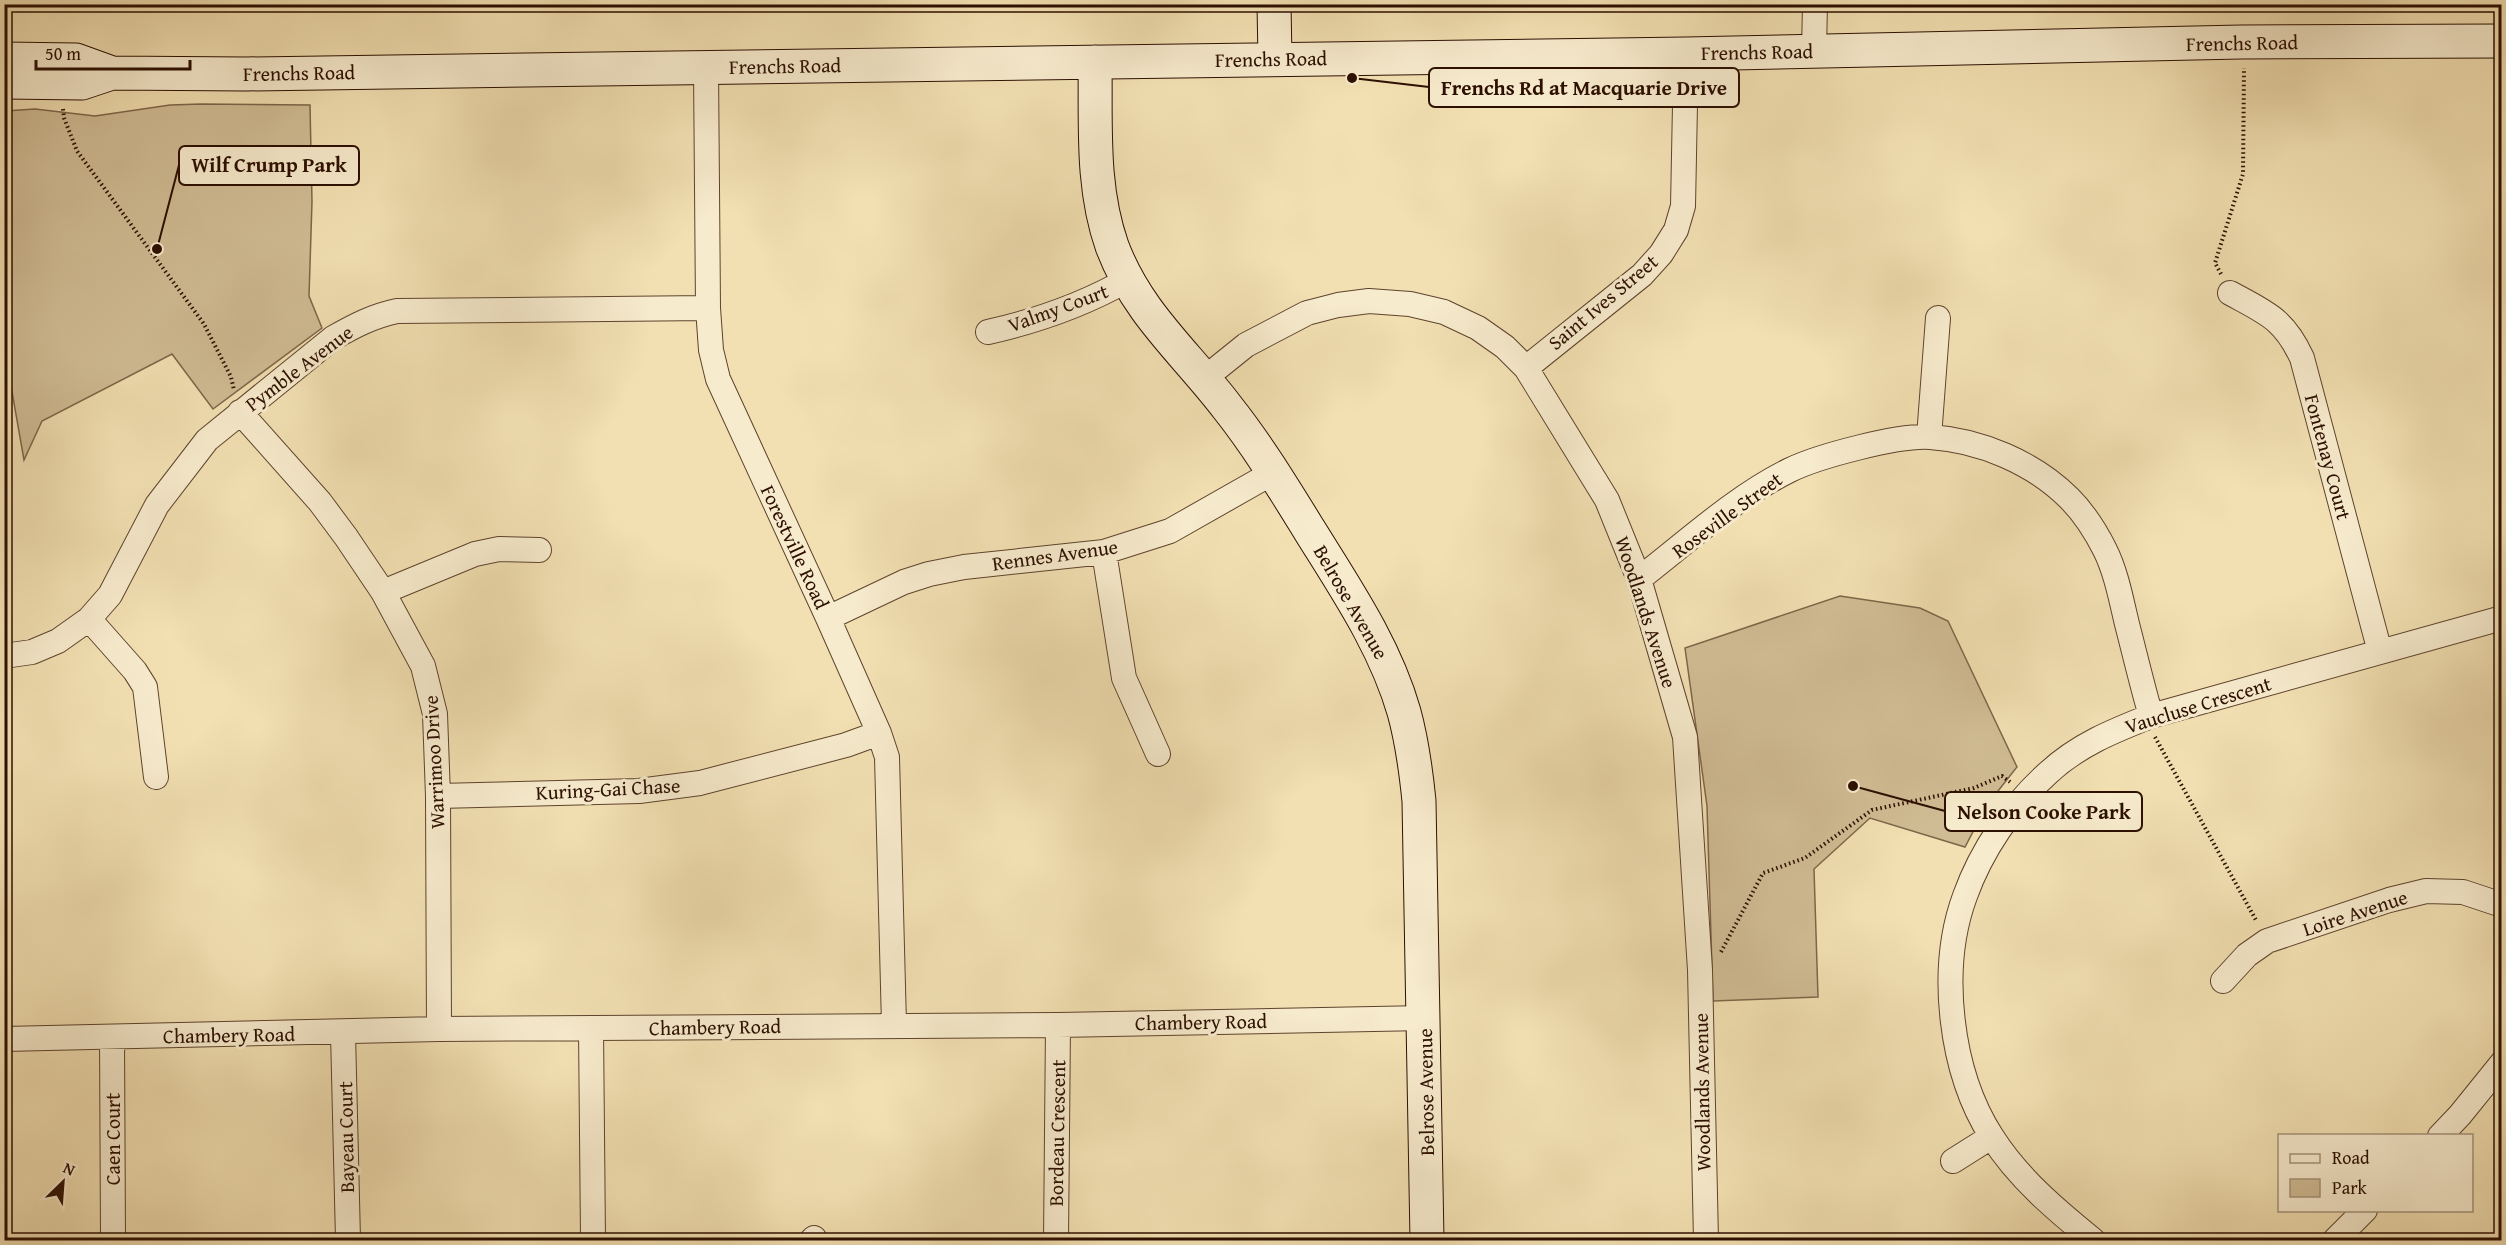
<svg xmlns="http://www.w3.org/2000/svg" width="2506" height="1245" font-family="'Gentium Book Plus',serif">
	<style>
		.green { fill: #d0bc94; stroke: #7e664a; stroke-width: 1.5 }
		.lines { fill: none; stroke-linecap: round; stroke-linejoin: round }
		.street-casing { stroke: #5e432d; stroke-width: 26 }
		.secondary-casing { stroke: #2c0f01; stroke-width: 35 }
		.path { stroke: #2c0f01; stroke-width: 4; stroke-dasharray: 1.5 3; stroke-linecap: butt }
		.street { stroke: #f7ebcd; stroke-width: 24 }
		.secondary { stroke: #f7ebcd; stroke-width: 33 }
		.labels { text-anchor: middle; stroke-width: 6; stroke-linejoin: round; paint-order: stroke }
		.street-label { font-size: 20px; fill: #2c0f01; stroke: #f7ebcd }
		.leader { fill: none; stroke: #2c0f01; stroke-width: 2 }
		.callout-dot { fill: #2c0f01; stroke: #f7ebcd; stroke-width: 2 }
		.callout { fill: #f7ebcd; stroke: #2c0f01; stroke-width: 2 }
		.callout-label { font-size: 21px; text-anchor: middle; font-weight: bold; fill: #2c0f01 }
	</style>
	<rect width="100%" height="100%" fill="#f2e0b2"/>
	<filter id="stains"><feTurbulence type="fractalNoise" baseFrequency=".00333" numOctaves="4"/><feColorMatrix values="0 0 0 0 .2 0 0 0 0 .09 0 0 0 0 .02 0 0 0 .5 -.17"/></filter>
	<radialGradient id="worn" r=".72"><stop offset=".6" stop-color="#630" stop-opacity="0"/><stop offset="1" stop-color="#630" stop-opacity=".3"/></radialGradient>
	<path class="green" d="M201,104L310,105L312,202L309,296L322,328L213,409L172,354L42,421L24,460L5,352V111L35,109L95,116L170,105Z
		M1840,596L1920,608L1948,621L2017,767L1987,805L1965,847L1870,818L1814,869L1818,997L1713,1001L1707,806L1685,648Z"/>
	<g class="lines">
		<defs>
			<path id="street" d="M1814,50L1815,4
				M706,67L708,308L711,350L718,379L828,618L879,733L887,757L894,1025
				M2230,293C2267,313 2284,319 2302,358L2380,652
				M988,332C1037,321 1083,305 1127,280
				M1526,368L1642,275L1661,254L1676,230L1683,206L1686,54
				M1205,378L1246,345L1307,313L1338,305L1369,301L1410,304L1444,312L1478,328L1505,347L1526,368L1607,500L1639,579L1685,737L1700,970L1706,1240
				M240,412L320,502L346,537L383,592L423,666L435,714L438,796L439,1029
				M1929,437L1938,318
				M1104,552L1124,678L1158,754
				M1639,579C1687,542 1735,497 1790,470C1819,456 1898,435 1930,437C1980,440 2034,463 2069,498C2083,512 2096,532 2105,550C2116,572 2121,599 2127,624C2135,655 2142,685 2151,716
				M383,592L475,554L499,549L539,550
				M828,618L904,582L929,574L964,567L1104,552L1170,531L1274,472
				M89,619L135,671L145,687L156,777
				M4,656L32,652L58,641L89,619L110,595L157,505L207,440L333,338C354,326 373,316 397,311L708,308
				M438,796L639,791L700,783L846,745L879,733
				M2223,981L2247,955L2267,941L2389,900L2426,891L2463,892L2502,905
				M591,1028L593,1240
				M343,1033L348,1240
				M112,1037L113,1240
				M4,1039L439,1029L1058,1025L1425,1018
				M2440,1136L2460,1115L2502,1063
				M1953,1161L1991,1137
				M812,1240L814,1238
				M1056,1240L1058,1025
				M2093,1240C2056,1210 2018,1178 1992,1137C1950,1072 1938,969 1965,896C1981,851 2012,805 2048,773C2078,745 2113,731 2151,716L2502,618
				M2335,1240L2365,1210"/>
			<path id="secondary" d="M1274,4L1275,59
				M4,59L76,60L112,73
				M1095,62C1096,124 1091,186 1112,246C1137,313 1185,352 1227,407C1258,446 1284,489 1310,531C1346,589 1385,646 1404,712C1412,741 1416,771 1419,801L1427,1240
				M4,82L82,83L112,73L246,74L1686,54L2241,42L2502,41"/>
		</defs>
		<use href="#street" class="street-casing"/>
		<use href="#secondary" class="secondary-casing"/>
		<path class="path" d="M63,109L64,118L77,151L204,324L231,377L234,390
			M2221,274L2215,263L2243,174L2244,68
			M2155,737L2257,922
			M1721,952L1763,873L1805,858L1872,810L1974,788L2002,776L2010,782"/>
		<use href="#street" class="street"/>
		<use href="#secondary" class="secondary"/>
	</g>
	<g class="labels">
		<g class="street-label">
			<text transform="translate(2242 43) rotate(-1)" y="7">Frenchs Road</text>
			<text transform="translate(1757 52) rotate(-1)" y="7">Frenchs Road</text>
			<text transform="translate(1271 59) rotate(-1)" y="7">Frenchs Road</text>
			<text transform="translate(785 66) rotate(-1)" y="7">Frenchs Road</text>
			<text transform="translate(299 73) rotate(-1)" y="7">Frenchs Road</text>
			<text transform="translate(1603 302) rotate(-40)" y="7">Saint Ives Street</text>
			<text transform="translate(1058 308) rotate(-20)" y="7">Valmy Court</text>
			<text transform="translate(299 368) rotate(-37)" y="7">Pymble Avenue</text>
			<text transform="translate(2328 457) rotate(75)" y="7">Fontenay Court</text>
			<text transform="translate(1727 515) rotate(-36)" y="7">Roseville Street</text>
			<text transform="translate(795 547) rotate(65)" y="7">Forestville Road</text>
			<text transform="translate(1055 555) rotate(-8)" y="7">Rennes Avenue</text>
			<text transform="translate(1351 602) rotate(60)" y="7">Belrose Avenue</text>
			<text transform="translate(1646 612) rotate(72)" y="7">Woodlands Avenue</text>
			<text transform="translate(2198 705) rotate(-17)" y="7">Vaucluse Crescent</text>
			<text transform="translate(434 762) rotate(-93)" y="7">Warrimoo Drive</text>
			<text transform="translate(608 789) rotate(-3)" y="7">Kuring-Gai Chase</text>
			<text transform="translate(2355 913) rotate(-18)" y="7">Loire Avenue</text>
			<text transform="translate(1201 1022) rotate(-1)" y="7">Chambery Road</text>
			<text transform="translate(715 1027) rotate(-1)" y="7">Chambery Road</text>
			<text transform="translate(229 1035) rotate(-1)" y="7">Chambery Road</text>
			<text transform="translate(1426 1092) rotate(-91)" y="7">Belrose Avenue</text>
			<text transform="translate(1702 1092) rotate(-91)" y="7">Woodlands Avenue</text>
			<text transform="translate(1057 1133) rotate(-89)" y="7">Bordeau Crescent</text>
			<text transform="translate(346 1137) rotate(-91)" y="7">Bayeau Court</text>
			<text transform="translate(113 1139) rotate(-90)" y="7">Caen Court</text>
		</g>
	</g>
	<path class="leader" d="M1352 78L1429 87M157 249L179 165M1853 786L1945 811"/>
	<g class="callout-dot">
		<circle cx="1352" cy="78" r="6"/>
		<circle cx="157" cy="249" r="6"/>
		<circle cx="1853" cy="786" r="6"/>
	</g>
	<g class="callout">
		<rect x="1429" y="68" width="310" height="39" rx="6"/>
		<rect x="179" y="146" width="180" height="39" rx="6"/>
		<rect x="1945" y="792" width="197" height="39" rx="6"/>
	</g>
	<g class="callout-label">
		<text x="1584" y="95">Frenchs Rd at Macquarie Drive</text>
		<text x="269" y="172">Wilf Crump Park</text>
		<text x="2044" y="819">Nelson Cooke Park</text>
	</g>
	<rect width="2506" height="1245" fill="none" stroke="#f2e0b2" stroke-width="24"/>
	<rect x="6" y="6" width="2494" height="1233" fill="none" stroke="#2c0f01" stroke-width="3"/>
	<rect x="12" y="12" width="2482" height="1221" fill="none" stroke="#2c0f01" stroke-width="1.5"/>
	<rect x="2278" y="1134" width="195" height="78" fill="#f7ebcd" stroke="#a6937b" stroke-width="1.5"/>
	<rect x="2290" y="1154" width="30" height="9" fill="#f7ebcd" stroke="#a6937b" stroke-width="1.5"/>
	<text x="2332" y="1164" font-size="18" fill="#2c0f01">Road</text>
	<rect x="2290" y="1179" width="30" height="18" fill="#d0bc94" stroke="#a6937b" stroke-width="1.5"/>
	<text x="2332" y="1194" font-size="18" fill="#2c0f01">Park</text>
	<g transform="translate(63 1182) rotate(25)" stroke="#f7ebcd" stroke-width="4.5" paint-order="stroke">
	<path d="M0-4.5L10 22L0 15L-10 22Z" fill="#2c0f01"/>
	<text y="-9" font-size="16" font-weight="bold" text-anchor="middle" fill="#2c0f01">N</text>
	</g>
	<path d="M36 60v9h154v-9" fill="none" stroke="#2c0f01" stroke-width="3"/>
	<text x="45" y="60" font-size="18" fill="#2c0f01" stroke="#f7ebcd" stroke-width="4.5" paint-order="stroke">50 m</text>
	<rect width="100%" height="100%" filter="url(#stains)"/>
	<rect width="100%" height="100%" fill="url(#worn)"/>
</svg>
